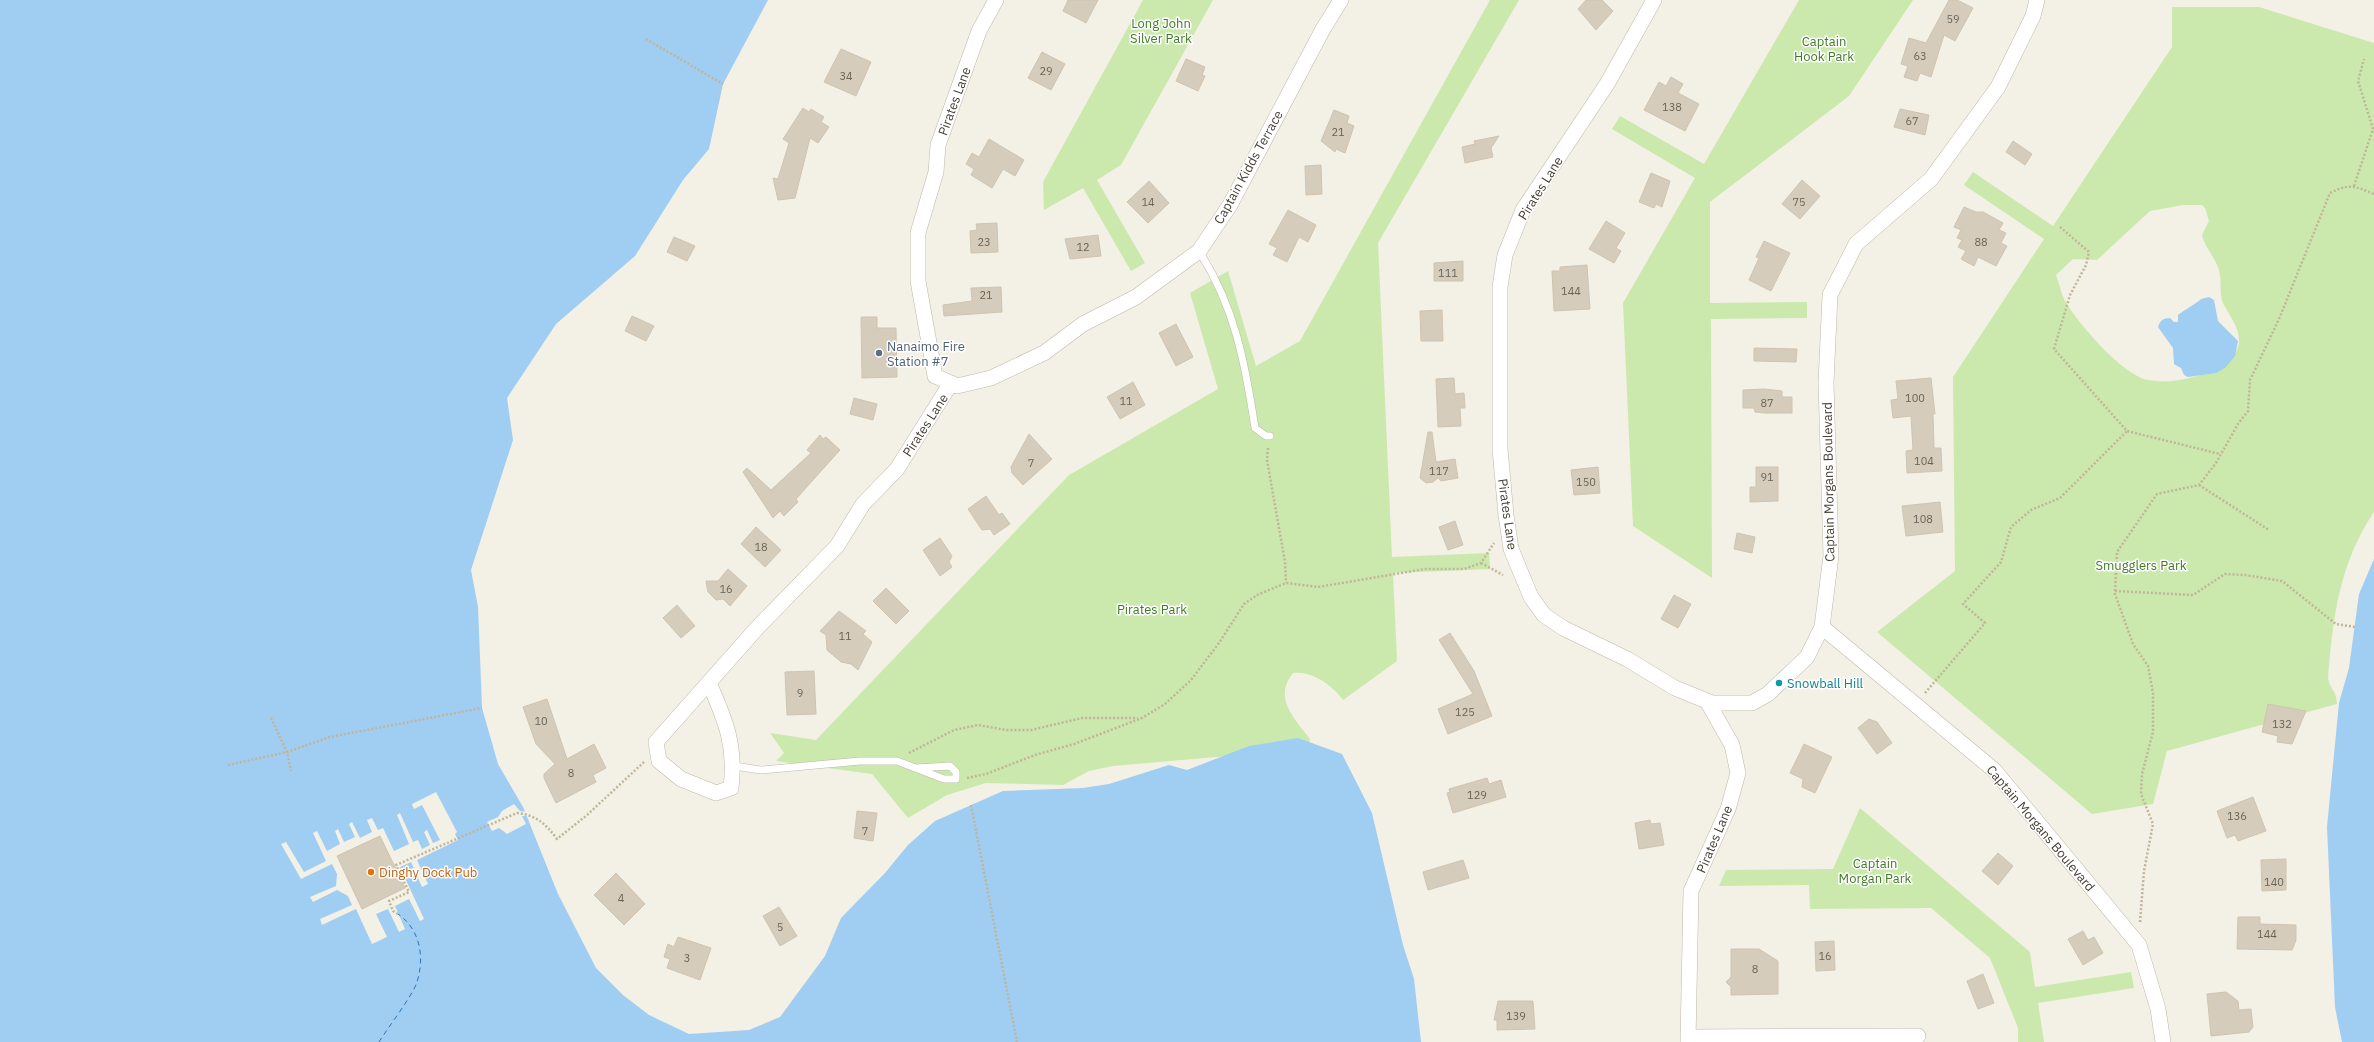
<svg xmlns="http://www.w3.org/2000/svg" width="2374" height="1042" font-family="'IBM Plex Sans',sans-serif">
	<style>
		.green { fill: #cbe9ad; fill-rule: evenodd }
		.water { fill: #a0cdf2 }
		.pier { fill: #f3f0e6 }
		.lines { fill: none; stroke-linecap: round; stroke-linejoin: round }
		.ferry { stroke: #2c74b4; stroke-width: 1; stroke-dasharray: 5 4; stroke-linecap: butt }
		.building { fill: #d5ccbb; stroke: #d0c4ae }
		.lane-casing { stroke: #bfb8a8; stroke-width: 8 }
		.street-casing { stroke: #bfb8a8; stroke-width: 16 }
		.path { stroke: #c1b599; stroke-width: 2.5; stroke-dasharray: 2 2; stroke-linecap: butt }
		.lane { stroke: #fff; stroke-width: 7 }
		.street { stroke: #fff; stroke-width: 15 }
		.service-dot { fill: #5c6f8a; stroke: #fff; stroke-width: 1.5 }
		.culture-dot { fill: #0f9aa8; stroke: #fff; stroke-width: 1.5 }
		.food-dot { fill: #e8710a; stroke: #fff; stroke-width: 1.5 }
		.labels { text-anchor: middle; stroke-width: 3; stroke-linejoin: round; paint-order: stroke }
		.number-label { font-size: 11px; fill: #6a6356 }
		.park-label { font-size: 13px; fill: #427927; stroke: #fff }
		.street-label { font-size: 13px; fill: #464035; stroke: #fff }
		.service-label { font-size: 13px; fill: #4e5e75; stroke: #fff; text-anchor: start }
		.culture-label { font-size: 13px; fill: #0d838f; stroke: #fff; text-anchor: start }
		.food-label { font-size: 13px; fill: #c56008; stroke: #fff; text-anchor: start }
	</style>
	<rect width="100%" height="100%" fill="#f3f0e6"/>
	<path class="green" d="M1143,0H1213L1121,165L1097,180L1145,263L1131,271L1083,188L1044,210L1043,182Z
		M1490,0H1519L1378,243L1392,557L1489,553L1490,569L1393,573L1397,661L1343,700C1332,685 1312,671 1293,673C1273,698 1294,718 1310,739L1308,749L1113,766L1089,771L1063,785L986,783L947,795L908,818L872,774L776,761L784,753L770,733L816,740L1069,475L1218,389L1190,293L1228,271L1256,366L1300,341Z
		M1799,0H1913L1849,96L1710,202V303L1807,302V318L1711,319L1712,578L1633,526L1623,303L1695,178L1612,129L1620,116L1704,164Z
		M2172,7H2259L2374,43V512C2339,564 2333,617 2328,678C2330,690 2336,689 2337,704L2167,751L2153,804L2092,814L1877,632L1955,571L1953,377L2044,239L1964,185L1973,172L2053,226L2172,47ZM2183,205H2202L2205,208L2209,221L2202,235C2205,248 2215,257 2219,270C2222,280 2219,294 2223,303C2229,315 2240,328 2239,342C2238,355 2223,366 2213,370C2192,379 2170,384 2148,380C2122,375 2078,323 2065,301C2061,293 2059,283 2056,275L2073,259L2097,260L2150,211Z
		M1860,808L2030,952L2035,987L2131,972L2134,988L2038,1003L2044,1042H2018V1028L1990,958L1931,908L1810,909L1809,885L1719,886L1726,870L1833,869Z"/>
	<path class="water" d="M0,0H768L723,84L709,149L683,180L635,256L556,324L507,398L513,440L471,570L478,607L482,708L498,764L523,807L558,894L596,968L623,995L649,1015L689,1034L749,1030L780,1017L825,956L841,918L885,873L908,845L935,821L1003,791L1083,788L1109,784L1169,765L1187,770L1249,746L1298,738L1342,754L1372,813L1403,945L1414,979L1421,1042H0Z
		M2209,297L2214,300L2218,321L2238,341L2235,356L2225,368L2216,373L2188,377L2184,375L2181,368L2174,364L2173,348L2158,327C2160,321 2163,318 2170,318L2174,322H2178V315C2183,311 2200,301 2201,299Z
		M2374,559V1042H2342L2335,1007L2327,827L2339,703L2349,668L2359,594Z"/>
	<path class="pier" d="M436,792L457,832L455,834L458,840L417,860L428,884L422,887L411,862L400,867L424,919L420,921L409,899L395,906L405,929L399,932L388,909L376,914L387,937L372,944L356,909L322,925L320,919L352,905L348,896L337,890L313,902L310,897L336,886L337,874L332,864L301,879L281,844L286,842L304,872L326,861L313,833L317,831L327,851L340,844L335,831L338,829L344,842L355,837L349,824L352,822L360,838L372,832L367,820L372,818L378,830L383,828L394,851L409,844L397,815L400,813L413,842L418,840L422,849L430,845L424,832L427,830L433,843L440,840L422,805L414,809L412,804Z
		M514,804L520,811L527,812L529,816H522L526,824L507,834L499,828L492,831L487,822L498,817L502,811Z"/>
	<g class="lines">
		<path class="ferry" d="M379,1042C387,1029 413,995 417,982C425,957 420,929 398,914"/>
	</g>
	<path class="building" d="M1068,0H1098L1086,23L1063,11Z
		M1586,0H1602L1613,11L1596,30L1578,9Z
		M1949,0H1957L1973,8L1955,41L1944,35L1931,77L1920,73L1917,81L1904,77L1908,66L1901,64L1909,38L1926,43Z
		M841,49L871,62L856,96L824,82Z
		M1042,52L1065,64L1051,90L1028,78Z
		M1186,59L1205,67L1202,75L1205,76L1198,91L1176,81Z
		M1671,77L1683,84L1678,93L1699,104L1685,131L1644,110L1659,82L1666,86Z
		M803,108L809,112L811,109L824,117L821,122L829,127L818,143L810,138L795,198L778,200L773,178L778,179L789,143L783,139Z
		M1900,109L1929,115L1925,135L1894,127Z
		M1334,110L1349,116L1347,123L1354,126L1345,153L1336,149L1335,152L1321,141Z
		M1499,136L1491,148L1493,157L1465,163L1462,147L1475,144L1474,141Z
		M989,139L1024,160L1015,176L1003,169L992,188L971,175L974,169L966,164L972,153L979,157Z
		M2013,141L2032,154L2025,165L2006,152Z
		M1321,165L1322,194L1306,195L1305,166Z
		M1651,173L1670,181L1662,207L1656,204L1654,208L1639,202Z
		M1802,180L1820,196L1800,219L1782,204Z
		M1149,181L1169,203L1148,223L1127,202Z
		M1964,207L1976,212H1983L2003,223L1999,230L2006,233L2001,243L2007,246L1996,266L1978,257L1974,266L1961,259L1966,251L1958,247L1962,240L1957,238L1961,230L1954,227Z
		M1288,210L1316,225L1308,242L1299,237L1287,262L1273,255L1277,248L1269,244Z
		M1606,221L1625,233L1616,248L1621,251L1614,263L1589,249Z
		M997,223L998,252L971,253L970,231L977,230L976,224Z
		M1098,235L1101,256L1070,259L1065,239Z
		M674,237L695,246L687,261L667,252Z
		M1764,241L1790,253L1771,291L1749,280L1759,258L1756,257Z
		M1463,261V281H1434V263Z
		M1587,265L1590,309L1554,311L1552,271H1560V267Z
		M1001,287L1002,312L944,316L943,305L972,301L971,288Z
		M1442,310L1443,341H1421L1420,311Z
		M632,316L654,326L646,341L625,331Z
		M861,317H877V328H896L897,377L862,378Z
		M1176,324L1193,357L1176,366L1159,333Z
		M1754,348L1797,349L1796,362L1754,361Z
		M1454,378L1455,394L1464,393L1465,408H1460L1461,426L1438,427L1436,379Z
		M1931,378L1935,414H1933L1934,448H1941L1942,471L1907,473L1906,451L1913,450L1911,416L1893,418L1891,400L1898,399L1896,381Z
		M1133,382L1145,405L1120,419L1107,397Z
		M1764,389L1782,391V397H1792V413H1765L1755,412L1754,408H1743V390Z
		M854,398L877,404L873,420L850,414Z
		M1428,432H1432L1436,462L1455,459L1458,478L1441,481L1438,478L1433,482L1426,483L1420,478Z
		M1029,434L1052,459L1023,485L1012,473L1011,467Z
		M820,435L823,439L826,437L840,450L804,490L796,499L798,502L784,516L780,511L773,518L743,472L747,468L771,490L811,453L807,450Z
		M1598,467L1600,493L1574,495L1571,470Z
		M1756,467H1778V501L1750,502V487H1756Z
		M986,496L999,515L1002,513L1010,524L994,535L990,529L982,530L968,509Z
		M1940,502L1943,532L1906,536L1902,506Z
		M1455,521L1463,545L1448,550L1439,527Z
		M756,527L781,550L765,567L741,544Z
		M1737,533L1755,537L1752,553L1734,549Z
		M940,538L952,556L949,562L952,567L940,576L923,550Z
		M728,569L747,586L730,606L723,599L716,600L708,592L706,581H718Z
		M886,588L909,611L896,624L873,601Z
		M1674,595L1691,604L1678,628L1661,619Z
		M677,605L695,626L681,638L663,618Z
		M839,611L866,631L863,634L872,642L858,670L851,664L841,662L827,650L826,635L820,631Z
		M1450,633L1474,671L1492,716L1448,734L1438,709L1473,694L1439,640Z
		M814,671L816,714L787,715L785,672Z
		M547,699L567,759L594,744L606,768L593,775L596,782L556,803L544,778V774L555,764L536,744L523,707Z
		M2268,704L2306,711L2292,744L2277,742L2278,736L2262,732Z
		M1869,719L1877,722L1892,743L1877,754L1858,728Z
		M1804,744L1832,757L1815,793L1802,787L1803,779L1790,773Z
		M1487,778L1489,784L1501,780L1506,797L1453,813L1447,793L1450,792L1449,789Z
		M2253,797L2266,831L2238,841L2235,835L2227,838L2217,811Z
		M857,811L877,813L873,841L854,838Z
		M1650,820L1651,824L1660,823L1664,845L1639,849L1635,823Z
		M380,836L405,888L362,909L337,856Z
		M1998,853L2013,866L1998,885L1982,871Z
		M2286,859V890L2262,891L2261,860Z
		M1463,860L1469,878L1428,890L1423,872Z
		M616,873L645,904L624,925L594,895Z
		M779,907L797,936L780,946L763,916Z
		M2238,917H2260V924L2296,925V940L2292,950L2237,949Z
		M2083,931L2088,940L2094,937L2103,953L2083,965L2068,939Z
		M678,937L711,948L700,980L667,968L670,959L664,957L668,944L674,947Z
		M1834,941L1835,970L1816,971L1815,942Z
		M1731,949H1759L1778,961V994L1731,995V987L1726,982L1731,977Z
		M1983,974L1994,1003L1978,1009L1967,981Z
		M2226,992L2238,1001L2239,1010L2251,1009L2253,1027L2249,1032L2211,1036L2207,994Z
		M1498,1001H1533L1535,1029L1497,1030V1020H1494Z"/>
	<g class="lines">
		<defs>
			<path id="lane" d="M1199,251C1235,307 1245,363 1255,428L1266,436H1270
				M734,766L761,770L860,761H897L944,779H956V772L950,766L916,768"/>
			<path id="street" d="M1654,0L1607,84L1523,210L1505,255L1500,287V449L1506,515L1511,549L1531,597L1544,615L1563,628L1627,659L1675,688L1707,701L1732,745L1738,773L1728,809L1691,891L1688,1042
				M2037,0L2033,16L1998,87L1931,179L1856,244L1830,295L1826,383L1831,556L1822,627L1994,770L2139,945L2158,1009L2163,1042
				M951,383L957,386L991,378L1044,353L1083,324L1136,297L1199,251L1230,205L1323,29L1341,0
				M709,683C726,721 736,746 731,788L716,793L681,779L659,761L656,742L758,627L837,546L863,504L897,469L951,383L935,376L918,281V233L936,172L938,145L979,31L996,0
				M1707,701L1712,703H1752L1768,694L1807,657L1822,627
				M1688,1037L1918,1036"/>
		</defs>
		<use href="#lane" class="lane-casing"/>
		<use href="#street" class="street-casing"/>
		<path class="path" d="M646,39L723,84
			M2354,186L2373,129L2358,81L2364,59
			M2060,227L2089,252L2086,265L2070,295L2054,349L2127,431L2220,454
			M1268,448L1267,460L1285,562L1286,583
			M2199,485L2269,530
			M1481,563L1503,575
			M2115,591L2193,595L2225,574L2245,575L2282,581L2336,624L2355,627
			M1925,693L1985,623L1963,604L2001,562L2011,527L2031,510L2060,498L2127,431
			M271,718L287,752L291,771
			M909,753L954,730L978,725L1006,730H1031L1082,718H1138
			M228,765L287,752L330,737L482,708
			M967,778L986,774L1035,755L1074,744L1142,718L1165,704L1191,680L1219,643L1244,604L1257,595L1286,583L1318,587L1425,569H1464L1481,563L1494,543
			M971,805L1017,1042
			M398,914L393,911L389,901L409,892L396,865L517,813C536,815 546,824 557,839L586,816L644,762
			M2140,922L2144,871L2153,824L2141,794L2142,774L2153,732V693L2148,666L2133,644L2115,594L2117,552L2157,494L2199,485L2216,463L2238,424L2248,411L2250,380L2279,319L2330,193C2350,183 2354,186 2374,194"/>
		<use href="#lane" class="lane"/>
		<use href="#street" class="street"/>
	</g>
	<circle class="service-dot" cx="879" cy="353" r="4"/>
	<circle class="culture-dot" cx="1779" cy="683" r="4"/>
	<circle class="food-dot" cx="371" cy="872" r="4"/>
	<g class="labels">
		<g class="number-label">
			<text x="1953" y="23">59</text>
			<text x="1920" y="60">63</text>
			<text x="1046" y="75">29</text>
			<text x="846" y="80">34</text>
			<text x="1672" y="111">138</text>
			<text x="1912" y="125">67</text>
			<text x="1338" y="136">21</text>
			<text x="1148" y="206">14</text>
			<text x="1799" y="206">75</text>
			<text x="984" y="246">23</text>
			<text x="1981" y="246">88</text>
			<text x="1083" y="251">12</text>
			<text x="1448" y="277">111</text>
			<text x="1571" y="295">144</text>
			<text x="986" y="299">21</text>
			<text x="1915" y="402">100</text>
			<text x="1126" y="405">11</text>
			<text x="1767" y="407">87</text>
			<text x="1924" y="465">104</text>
			<text x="1031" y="467">7</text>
			<text x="1439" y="475">117</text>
			<text x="1767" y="481">91</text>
			<text x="1586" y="486">150</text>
			<text x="1923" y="523">108</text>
			<text x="761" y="551">18</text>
			<text x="726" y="593">16</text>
			<text x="845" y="640">11</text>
			<text x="800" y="697">9</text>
			<text x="1465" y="716">125</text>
			<text x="541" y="725">10</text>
			<text x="2282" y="728">132</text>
			<text x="571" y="777">8</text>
			<text x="1477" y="799">129</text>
			<text x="2237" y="820">136</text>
			<text x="865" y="835">7</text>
			<text x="2274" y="886">140</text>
			<text x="621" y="902">4</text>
			<text x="780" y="931">5</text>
			<text x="2267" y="938">144</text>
			<text x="1825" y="960">16</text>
			<text x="687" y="962">3</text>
			<text x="1755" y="973">8</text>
			<text x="1516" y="1020">139</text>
		</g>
		<g class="park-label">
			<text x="1161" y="28">Long John<tspan x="1161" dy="15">Silver Park</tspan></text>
			<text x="1824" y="46">Captain<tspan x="1824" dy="15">Hook Park</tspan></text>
			<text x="2141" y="570">Smugglers Park</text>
			<text x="1152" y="614">Pirates Park</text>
			<text x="1875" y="868">Captain<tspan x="1875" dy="15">Morgan Park</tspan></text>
		</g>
		<g class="street-label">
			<text transform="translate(954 101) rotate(-70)" y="5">Pirates Lane</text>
			<text transform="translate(1248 167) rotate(-61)" y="5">Captain Kidds Terrace</text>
			<text transform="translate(1540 188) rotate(-58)" y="5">Pirates Lane</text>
			<text transform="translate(925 425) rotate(-57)" y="5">Pirates Lane</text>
			<text transform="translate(1828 482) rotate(-91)" y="5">Captain Morgans Boulevard</text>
			<text transform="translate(1508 514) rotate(82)" y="5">Pirates Lane</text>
			<text transform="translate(2041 828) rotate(50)" y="5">Captain Morgans Boulevard</text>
			<text transform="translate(1714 839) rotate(-67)" y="5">Pirates Lane</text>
		</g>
		<g class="service-label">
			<text x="887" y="351">Nanaimo Fire<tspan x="887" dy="15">Station #7</tspan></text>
		</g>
		<g class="culture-label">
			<text x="1787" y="688">Snowball Hill</text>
		</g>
		<g class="food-label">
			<text x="379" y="877">Dinghy Dock Pub</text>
		</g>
	</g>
</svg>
